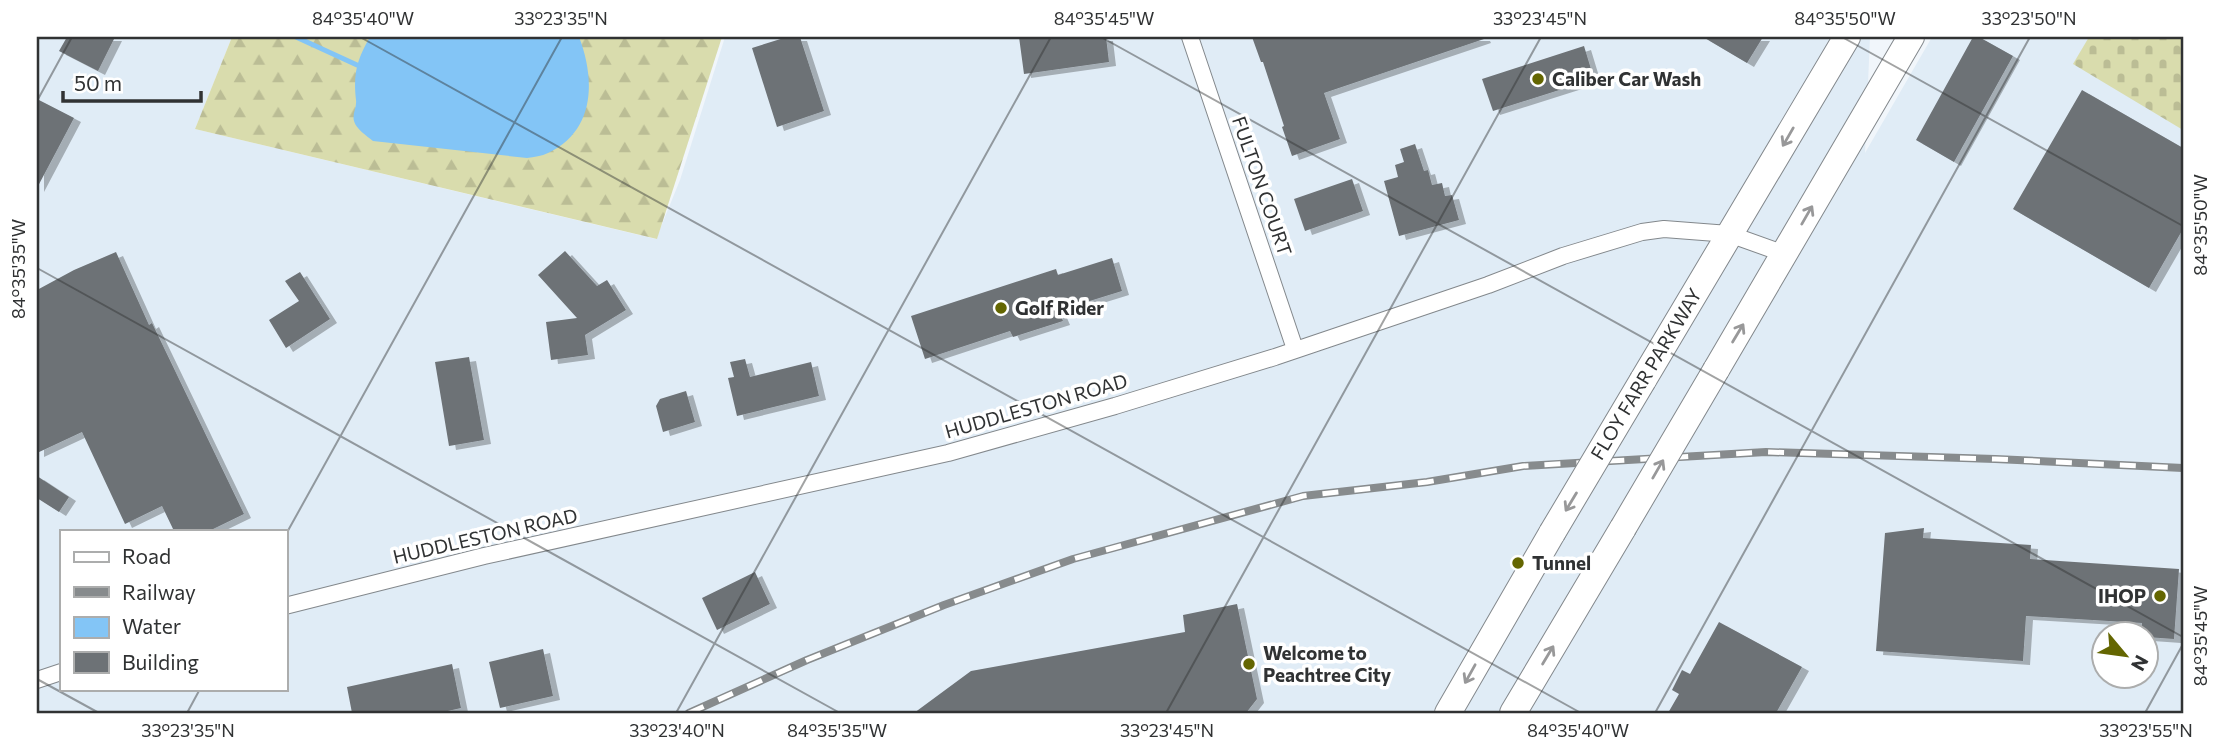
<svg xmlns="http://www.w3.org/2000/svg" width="2220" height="750" font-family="Commissioner,sans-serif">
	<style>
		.built { fill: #e0ecf6; fill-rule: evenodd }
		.forest { fill: url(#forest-firs) }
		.cemetery { fill: url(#cemetery-stones) }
		.water { fill: #83c5f6 }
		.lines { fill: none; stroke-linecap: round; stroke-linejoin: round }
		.stream { stroke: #83c5f6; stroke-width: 5 }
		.building { fill: #6d7276; filter: url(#shadow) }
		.minor-casing { stroke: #83888c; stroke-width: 18 }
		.primary-casing { stroke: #83888c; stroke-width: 28 }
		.minor { stroke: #fff; stroke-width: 16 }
		.primary { stroke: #fff; stroke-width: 26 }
		.rail-casing { stroke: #878b8d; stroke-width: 8 }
		.rail { stroke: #fff; stroke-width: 5; stroke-dasharray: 16; stroke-linecap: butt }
		.primary-bridge-casing { stroke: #83888c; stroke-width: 28; stroke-linecap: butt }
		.primary-bridge { stroke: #fff; stroke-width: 26 }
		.oneway { stroke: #989899 }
		.ticks { fill: none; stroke: #303233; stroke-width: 2; stroke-opacity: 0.45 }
		.poi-dot { fill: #646601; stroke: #fff; stroke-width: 2.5 }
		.labels { text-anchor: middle; stroke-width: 7; stroke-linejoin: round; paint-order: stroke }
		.poi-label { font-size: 19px; font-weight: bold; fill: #303233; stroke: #fff; text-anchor: start }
		.street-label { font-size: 19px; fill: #303233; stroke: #fff }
		.neatline { fill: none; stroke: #303233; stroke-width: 2.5 }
		.ticks-label { font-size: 18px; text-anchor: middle; fill: #303233 }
	</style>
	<defs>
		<pattern id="forest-firs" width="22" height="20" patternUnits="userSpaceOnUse" patternTransform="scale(1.75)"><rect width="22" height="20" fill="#d9dcad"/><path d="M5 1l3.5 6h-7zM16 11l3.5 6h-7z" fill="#bbbd95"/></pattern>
		<pattern id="cemetery-stones" width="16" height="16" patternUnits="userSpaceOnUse" patternTransform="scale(1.75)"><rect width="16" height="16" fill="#d9dcad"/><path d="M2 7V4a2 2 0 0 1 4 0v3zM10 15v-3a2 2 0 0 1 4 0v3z" fill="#bbbd95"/></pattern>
		<filter id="shadow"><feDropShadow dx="7" dy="4" stdDeviation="0" flood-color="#0004"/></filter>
	</defs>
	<rect width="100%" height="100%" fill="#f1f6fb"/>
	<path class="built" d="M37,37H232L195,129L656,239L680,180L725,37H1870L1865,153L1932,37H2183V713H37ZM61,531H285V689H61ZM2104,634H2146V676H2104Z"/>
	<path class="forest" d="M232,37H722L657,239L195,129Z"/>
	<path class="cemetery" d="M2089,37H2183V130L2073,64Z"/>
	<path class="water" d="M370,37H579C595,78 596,131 548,153C542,156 534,157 527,158L373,141C367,136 356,129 354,121C352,114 357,107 356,100C353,74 357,59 370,37Z"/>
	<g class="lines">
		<path class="stream" d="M296,37L357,65"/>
	</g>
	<path class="building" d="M67,37H115L98,71L59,51Z
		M787,37H800L824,111L777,127L752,48Z
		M1019,37H1106L1109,62L1024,74Z
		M1252,37H1483L1484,39L1324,93L1340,139L1292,156L1282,127L1284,126L1263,62H1261Z
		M1703,37H1763L1747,63Z
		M1973,37H1979L2013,56L1954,162L1916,140Z
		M1584,46L1594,79L1493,111L1482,79Z
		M2082,90L2183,148V229L2149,288L2013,209Z
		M37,99L74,118L37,188Z
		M1415,144L1424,171L1428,170L1432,185L1442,183L1445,196L1452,195L1459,220L1399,236L1384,181L1398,177L1395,165L1404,162L1400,149Z
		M1352,179L1363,211L1305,231L1294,199Z
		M565,251L597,286L607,280L626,310L585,335L588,355L551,360L546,322L577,318L538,275Z
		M116,252L149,325L152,323L244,514L209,531H174L162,506L125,524L82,432L37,453V290L74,270Z
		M1112,258L1122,291L1067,308L1069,312L1060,314L1063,321L1013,337L1010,331L925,359L911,316L1056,269L1058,275Z
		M300,272L330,319L286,348L269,320L299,301L285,281Z
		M469,357L484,440L449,446L435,362Z
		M745,359L750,377L811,362L819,396L737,416L728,378L734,377L730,362Z
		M686,391L695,422L663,432L656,406L660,399Z
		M37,476L69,497L59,512L37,498Z
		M1924,528L1923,538L2031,545L2030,559L2179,569L2174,639L2146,637V634H2141L2142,623L2026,616L2023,661L1876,651L1885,533Z
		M755,572L770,604L717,630L702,598Z
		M1237,604L1257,699L1246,713H914L971,671L1185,632L1183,615Z
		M1719,622L1802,667L1776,713H1668L1679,694L1672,690L1682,670L1690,674Z
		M543,649L553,696L500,708L489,662Z
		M452,664L461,708L439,713H352L347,687Z"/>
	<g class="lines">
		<defs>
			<path id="minor" d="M1190,37L1295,349
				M285,606L484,556L948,453L1115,406L1275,357L1488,285L1563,256L1642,232L1664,229L1729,234L1785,254
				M37,680L61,672"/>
			<path id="primary" d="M1716,370L1911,37
				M1643,380L1847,37
				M1448,713L1552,533
				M1513,713L1623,528"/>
		</defs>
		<use href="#minor" class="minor-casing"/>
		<use href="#primary" class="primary-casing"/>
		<use href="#minor" class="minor"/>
		<use href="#primary" class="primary"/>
		<defs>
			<path id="rail" d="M689,713L807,660L944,605L1073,559L1303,496L1427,482L1523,466L1766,452L1995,459L2183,468"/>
		</defs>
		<use href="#rail" class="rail-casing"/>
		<use href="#rail" class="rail"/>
		<defs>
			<path id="primary-bridge" d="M1623,528L1716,370
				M1552,533L1643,380"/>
		</defs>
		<use href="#primary-bridge" class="primary-bridge-casing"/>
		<use href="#primary-bridge" class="primary-bridge"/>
	</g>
	<defs><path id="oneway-shaft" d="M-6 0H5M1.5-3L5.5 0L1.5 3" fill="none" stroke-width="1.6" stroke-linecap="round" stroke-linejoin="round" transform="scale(1.75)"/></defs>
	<g class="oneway">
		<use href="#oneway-shaft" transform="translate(1788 137) rotate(120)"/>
		<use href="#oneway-shaft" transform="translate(1807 215) rotate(-60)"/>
		<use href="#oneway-shaft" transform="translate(1738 333) rotate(-59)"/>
		<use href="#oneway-shaft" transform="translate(1658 469) rotate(-60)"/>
		<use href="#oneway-shaft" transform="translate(1571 502) rotate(121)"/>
		<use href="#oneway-shaft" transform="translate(1548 655) rotate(-59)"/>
		<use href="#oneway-shaft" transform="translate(1470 674) rotate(119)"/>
	</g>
	<path class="ticks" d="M360,37L1581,713M1101,37L2183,637M1842,37L2183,226M37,101L72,37M37,268L840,713M285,536L562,37M37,679L99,713M187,713L200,689M676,713L1051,37M1166,713L1541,37M1655,713L2030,37M2145,713L2183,644"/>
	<g class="poi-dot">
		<circle cx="1538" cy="79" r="7"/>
		<circle cx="1001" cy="308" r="7"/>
		<circle cx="1518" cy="563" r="7"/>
		<circle cx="2160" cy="596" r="7"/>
		<circle cx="1249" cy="664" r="7"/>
	</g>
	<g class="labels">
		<g class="poi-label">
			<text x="1552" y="86">Caliber Car Wash</text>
			<text x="1015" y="315">Golf Rider</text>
			<text x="1532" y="570">Tunnel</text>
			<text x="2146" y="603" text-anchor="end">IHOP</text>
			<text x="1263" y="660">Welcome to<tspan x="1263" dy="22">Peachtree City</tspan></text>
		</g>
		<g class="street-label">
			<text transform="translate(1262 186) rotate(71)" y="7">FULTON COURT</text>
			<text transform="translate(1646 374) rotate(-59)" y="7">FLOY FARR PARKWAY</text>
			<text transform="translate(1036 406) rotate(-16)" y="7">HUDDLESTON ROAD</text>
			<text transform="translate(485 536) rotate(-13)" y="7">HUDDLESTON ROAD</text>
		</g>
	</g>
	<rect width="2220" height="750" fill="none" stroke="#ffffff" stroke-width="77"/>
	<rect x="60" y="530" width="228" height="161" fill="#ffffff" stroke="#acadad" stroke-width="2"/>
	<rect x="74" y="552" width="35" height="10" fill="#ffffff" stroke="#acadad" stroke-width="2"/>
	<text x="122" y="564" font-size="21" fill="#303233">Road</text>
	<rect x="74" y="587" width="35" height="10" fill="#878b8d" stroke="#acadad" stroke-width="2"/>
	<text x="122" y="600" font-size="21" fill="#303233">Railway</text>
	<rect x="74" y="617" width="35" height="21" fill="#83c5f6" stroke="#acadad" stroke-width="2"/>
	<text x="122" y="634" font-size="21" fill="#303233">Water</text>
	<rect x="74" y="652" width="35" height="21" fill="#6d7276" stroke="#acadad" stroke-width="2"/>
	<text x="122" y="670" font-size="21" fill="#303233">Building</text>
	<g transform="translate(2125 655) rotate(119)"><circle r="33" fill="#ffffff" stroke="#acadad" stroke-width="2"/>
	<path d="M0-5L12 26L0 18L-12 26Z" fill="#646601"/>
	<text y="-10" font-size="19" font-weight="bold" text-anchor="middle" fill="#303233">N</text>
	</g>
	<path d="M63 91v10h138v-10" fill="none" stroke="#303233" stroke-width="3.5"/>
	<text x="74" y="91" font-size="21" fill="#303233" stroke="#ffffff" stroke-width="5" paint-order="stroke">50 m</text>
	<rect x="38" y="38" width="2144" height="674" class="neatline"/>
	<g class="ticks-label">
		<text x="363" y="25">84°35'40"W</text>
		<text x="561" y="25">33°23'35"N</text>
		<text x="1104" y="25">84°35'45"W</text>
		<text x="1540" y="25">33°23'45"N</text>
		<text x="1845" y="25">84°35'50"W</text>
		<text x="2029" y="25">33°23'50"N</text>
		<text transform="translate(2201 225) rotate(-90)" y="6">84°35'50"W</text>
		<text transform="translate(19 269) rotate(-90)" y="6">84°35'35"W</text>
		<text transform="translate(2201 636) rotate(-90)" y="6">84°35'45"W</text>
		<text x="188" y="737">33°23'35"N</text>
		<text x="677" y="737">33°23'40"N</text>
		<text x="837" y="737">84°35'35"W</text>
		<text x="1167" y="737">33°23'45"N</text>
		<text x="1578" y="737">84°35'40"W</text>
		<text x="2146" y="737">33°23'55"N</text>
	</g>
</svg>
